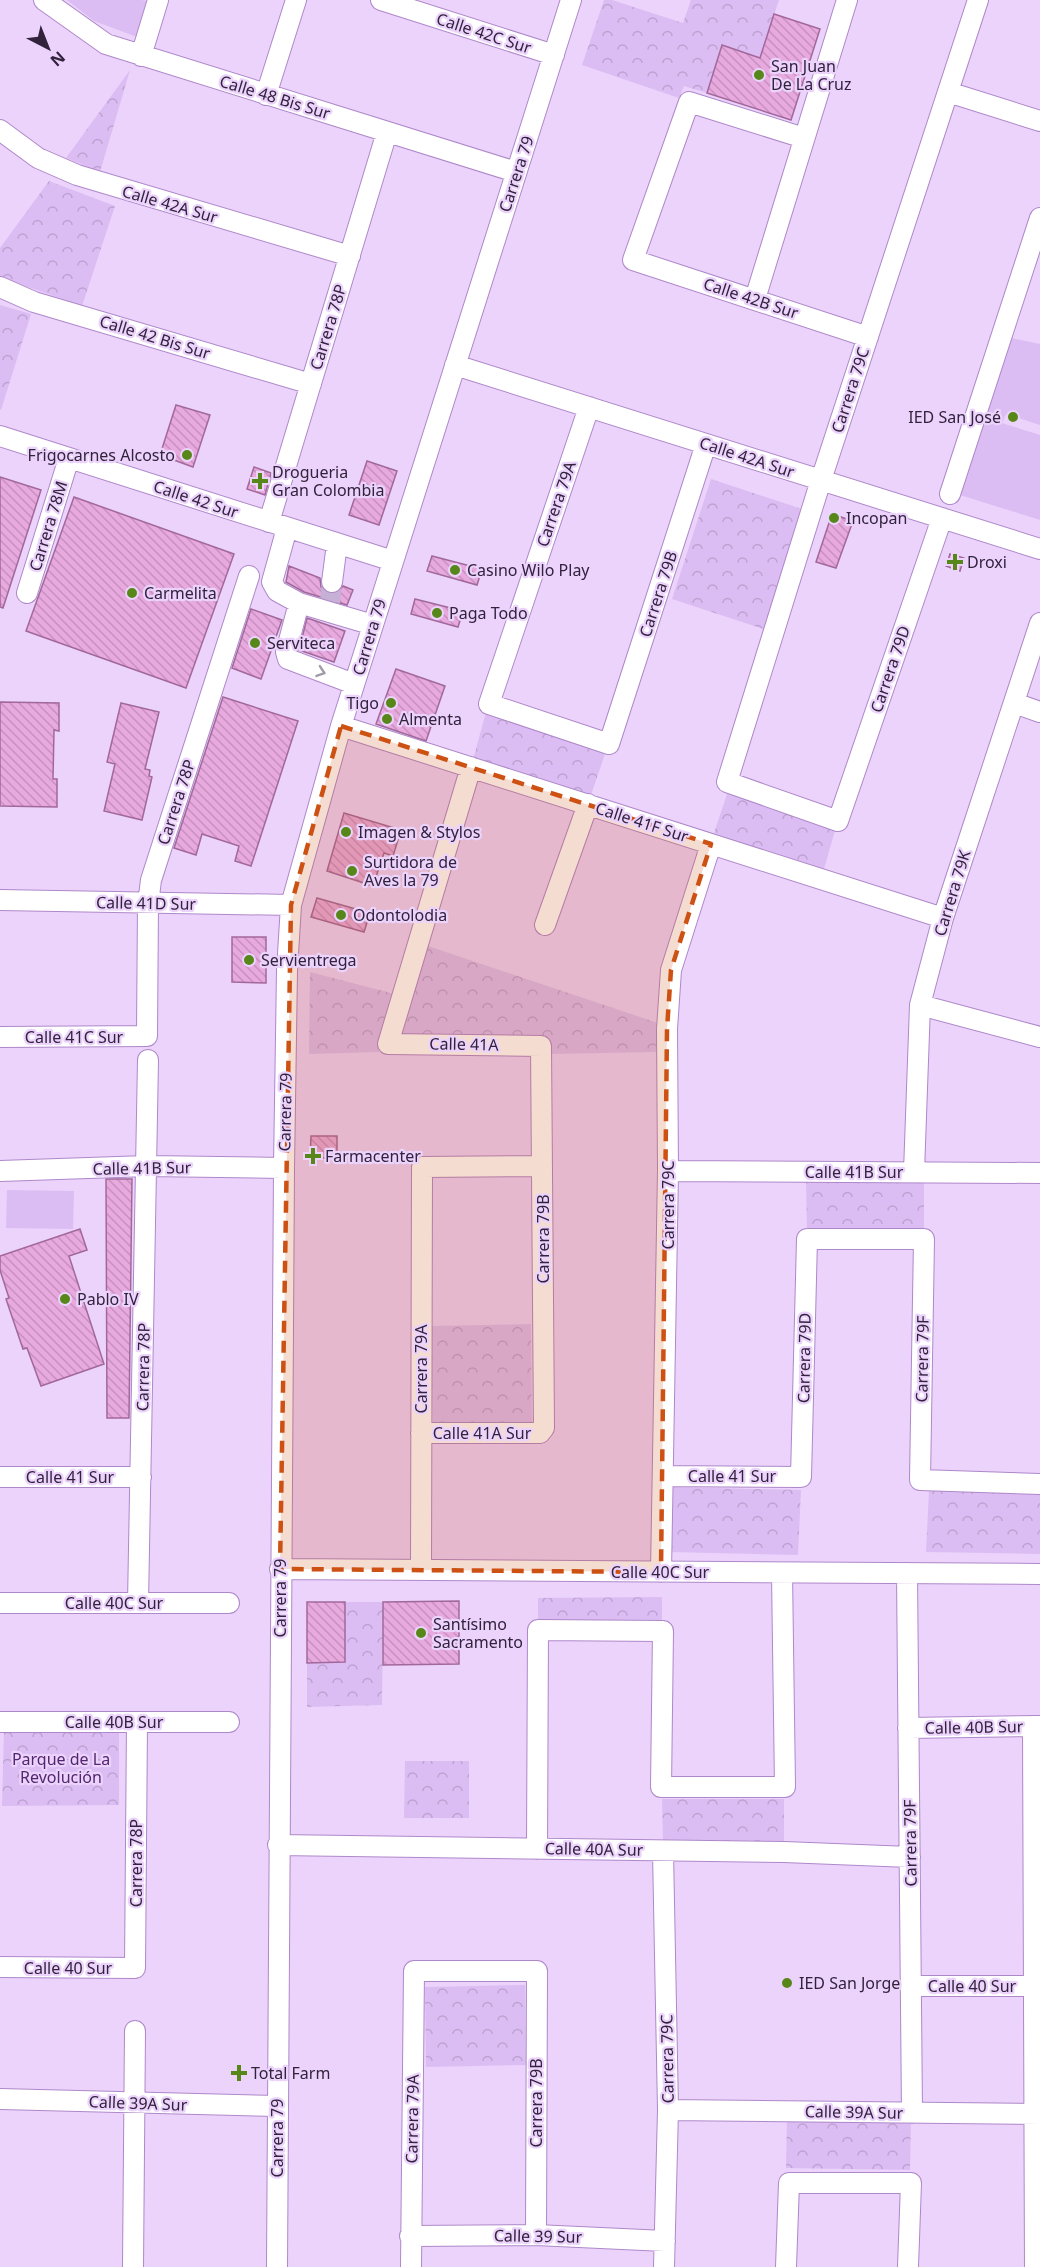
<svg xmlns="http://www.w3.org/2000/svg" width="1040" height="2267" font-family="'Noto Sans',sans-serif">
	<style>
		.grass { fill: #dcbdf3 }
		.park { fill: url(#park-crowns) }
		.building { fill: url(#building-back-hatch); stroke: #a2689b; stroke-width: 1.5 }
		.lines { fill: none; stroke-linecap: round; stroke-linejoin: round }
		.minor-tunnel { stroke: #c6b0d6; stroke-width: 20; stroke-dasharray: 20 10; stroke-linecap: butt }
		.minor-casing { stroke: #af88c9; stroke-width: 22 }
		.minor { stroke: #fff; stroke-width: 20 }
		.oneway { stroke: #a39ca7 }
		.marked { fill: #cd5113; fill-opacity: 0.2; stroke: #cd5113; stroke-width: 4.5; stroke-dasharray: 12 8; stroke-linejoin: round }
		.poi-dot { fill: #578719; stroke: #ebd3fc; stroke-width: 2 }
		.labels { text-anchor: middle; stroke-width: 4.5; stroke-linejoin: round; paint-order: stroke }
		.street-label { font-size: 16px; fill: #32223c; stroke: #ebd3fc }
		.poi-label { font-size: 16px; fill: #32223c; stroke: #ebd3fc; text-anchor: start }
		.park-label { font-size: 16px; fill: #53256e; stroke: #ebd3fc }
	</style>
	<defs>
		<pattern id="park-crowns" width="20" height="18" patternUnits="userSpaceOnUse" patternTransform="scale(1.5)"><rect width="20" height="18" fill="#dcbdf3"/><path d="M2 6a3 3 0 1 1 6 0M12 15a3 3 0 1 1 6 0" fill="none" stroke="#bda2d1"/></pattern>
		<pattern id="building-back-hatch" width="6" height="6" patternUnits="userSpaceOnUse" patternTransform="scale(1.5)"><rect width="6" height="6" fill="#e8a9df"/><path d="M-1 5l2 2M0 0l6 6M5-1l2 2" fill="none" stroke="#c791c0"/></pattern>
	</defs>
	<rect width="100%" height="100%" fill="#ebd3fc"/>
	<path class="grass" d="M67,0H141L148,1L137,37L94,21Z
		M1011,338L1040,344V425L1006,414L1002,423L1040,435V520L960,495Z
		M7,1190L74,1191L73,1229L6,1228Z"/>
	<path class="park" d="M604,0H612L683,23L691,0H779L760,58L722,45L707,93L684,86L679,98L582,65Z
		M130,70L100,172L66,158Z
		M49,181L115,206L82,306L0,277V248Z
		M0,305L31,314L1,410L0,409Z
		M711,479L805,510L766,630L672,599Z
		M486,712L606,751L590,798L473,760Z
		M728,791L836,827L824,869L714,833Z
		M425,945L658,1023L656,1052L551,1054L550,1041L382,1037L379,1052L309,1054L310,972L410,998Z
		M806,1182L924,1183V1230H807Z
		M531,1324L532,1427L433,1429L431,1326Z
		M673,1487L801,1490L798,1555L671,1552Z
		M929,1491L1040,1493V1554L926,1552Z
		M662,1597V1625L538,1626V1598Z
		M345,1602H383L382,1705L307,1707V1663L345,1662Z
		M4,1731L119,1733V1805L2,1806Z
		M405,1761H469V1818H404Z
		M662,1799H784V1843H663Z
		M525,1985L526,2065L426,2067L425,1987Z
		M787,2117L911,2119L910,2170L786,2168Z"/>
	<path class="building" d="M774,14L820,29L791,120L707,93L722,45L760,58Z
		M176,405L210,415L193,467L160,455Z
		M367,461L397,471L379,525L349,515Z
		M254,467L271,473L265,495L247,489Z
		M0,477L41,490L3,608L0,607Z
		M74,497L234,554L186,688L26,631Z
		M832,514L853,521L836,568L816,562Z
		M950,554L964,558L960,571L946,566Z
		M432,556L482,569L477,585L427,571Z
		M289,566L320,578L321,587L330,594L337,593L343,586L353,590L347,605L304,592L286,582Z
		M415,599L463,611L458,627L411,614Z
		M251,609L282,620L261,679L232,668Z
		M307,618L345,631L334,662L299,650Z
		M396,669L445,686L426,741L376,724Z
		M223,697L298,721L251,866L235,861L239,846L202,834L196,855L174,848Z
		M0,702L59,703V731L54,730L53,779H57V807L0,806Z
		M121,703L159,712L145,769L150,770L149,776L152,777L142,820L104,811L115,764L107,762Z
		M344,813L401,830L393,856L384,853L373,886L327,871Z
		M317,898L370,913L364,932L311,917Z
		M232,937H266V983L232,982Z
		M311,1136H337V1158H310Z
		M106,1179H132L129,1418H107Z
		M80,1229L87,1250L69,1256L104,1364L41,1386L27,1348L23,1349L6,1299L9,1298L0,1270V1256Z
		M459,1601V1664L383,1665V1602Z
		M307,1602H345V1662L307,1663Z"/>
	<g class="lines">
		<path class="minor-tunnel" d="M330,602L332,582"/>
		<defs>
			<path id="minor" d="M44,0L106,44L516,172
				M381,0L554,55
				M141,56L158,0
				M948,92L1040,121
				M266,95L296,0
				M0,130L38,158L77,175L350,256
				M804,138L689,102L633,260L868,337
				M0,287L34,302L311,384
				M755,299L847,0
				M455,365L1040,549
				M589,407L489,704L609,744L706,444
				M0,436L393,561
				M950,494L1040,218
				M942,518L838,821L727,782L821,480L978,0
				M269,522L387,132
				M287,528L272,582L277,591L299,603L286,652L288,659L354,684
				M332,582L337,544
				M27,593L69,458
				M299,603L373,625
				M1014,703L1040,712
				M341,726L943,918
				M0,900L291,905
				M545,925L588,804
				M920,1005L1040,1037
				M0,1037L147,1036L148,904L151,880L249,576
				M0,1171L147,1166L284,1168
				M668,1171L1040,1173
				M914,1172L920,1005L943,918L1040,623
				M421,1433H540L544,1428L541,1046L388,1044L471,767
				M663,1476L801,1477L807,1239H924L920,1480L1040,1484
				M0,1477H141
				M280,1569L1040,1574
				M421,1570L422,1167L542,1166
				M661,1572L668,1171L667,1029L671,970L711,844
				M907,1573L912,2113
				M0,1603H229
				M138,1603L148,1060
				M0,1722H229
				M1033,1726L1035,2267
				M908,1728L1040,1726
				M278,1845L784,1852L910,1857
				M537,1849L538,1630L663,1631L661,1787H785L782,1573
				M663,1851L668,2110L664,2267
				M0,1967L135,1968L137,1722
				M911,1986H1034
				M0,2099L277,2106
				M668,2110L1040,2114
				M410,2236L536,2235L665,2241
				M133,2267L135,2031
				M277,2267L284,1168L287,970L291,905L341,726L571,0
				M411,2267L414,1971H537L536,2235
				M786,2267L789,2183H911L908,2267"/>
		</defs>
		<use href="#minor" class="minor-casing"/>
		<use href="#minor" class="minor"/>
	</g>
	<defs><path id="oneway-chevron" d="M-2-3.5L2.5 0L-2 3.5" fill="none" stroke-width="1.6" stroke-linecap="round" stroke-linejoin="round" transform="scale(1.5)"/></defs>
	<use class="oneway" href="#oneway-chevron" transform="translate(321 672) rotate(19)"/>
	<path class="marked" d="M341,726L711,844L671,970L667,1029L661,1572L280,1569L291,905Z"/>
	<g class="poi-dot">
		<circle cx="759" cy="75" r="6"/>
		<circle cx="1013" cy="417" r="6"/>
		<circle cx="187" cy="455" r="6"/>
		<path d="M257 472h6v6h6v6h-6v6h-6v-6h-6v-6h6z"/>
		<circle cx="834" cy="518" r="6"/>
		<path d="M952 553h6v6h6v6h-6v6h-6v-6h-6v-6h6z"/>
		<circle cx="455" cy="570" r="6"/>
		<circle cx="132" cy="593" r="6"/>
		<circle cx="437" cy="613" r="6"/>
		<circle cx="255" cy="643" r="6"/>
		<circle cx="391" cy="703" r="6"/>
		<circle cx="387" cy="719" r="6"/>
		<circle cx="346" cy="832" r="6"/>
		<circle cx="352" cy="871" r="6"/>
		<circle cx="341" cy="915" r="6"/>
		<circle cx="249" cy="960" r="6"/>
		<path d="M310 1147h6v6h6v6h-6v6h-6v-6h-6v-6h6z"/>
		<circle cx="65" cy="1299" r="6"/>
		<circle cx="421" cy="1633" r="6"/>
		<circle cx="787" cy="1983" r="6"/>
		<path d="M236 2064h6v6h6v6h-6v6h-6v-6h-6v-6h6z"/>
	</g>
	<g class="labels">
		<g class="street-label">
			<text transform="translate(484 33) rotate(18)" y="6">Calle 42C Sur</text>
			<text transform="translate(275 97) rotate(17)" y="6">Calle 48 Bis Sur</text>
			<text transform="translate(516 174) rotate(-72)" y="6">Carrera 79</text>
			<text transform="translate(170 204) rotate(16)" y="6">Calle 42A Sur</text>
			<text transform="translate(751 298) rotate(18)" y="6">Calle 42B Sur</text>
			<text transform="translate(328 327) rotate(-73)" y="6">Carrera 78P</text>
			<text transform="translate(155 337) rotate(17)" y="6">Calle 42 Bis Sur</text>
			<text transform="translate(850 390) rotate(-72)" y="6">Carrera 79C</text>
			<text transform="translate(747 457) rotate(18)" y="6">Calle 42A Sur</text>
			<text transform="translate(196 499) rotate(18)" y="6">Calle 42 Sur</text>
			<text transform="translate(556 504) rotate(-71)" y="6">Carrera 79A</text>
			<text transform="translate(48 526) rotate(-73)" y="6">Carrera 78M</text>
			<text transform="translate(658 594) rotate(-72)" y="6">Carrera 79B</text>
			<text transform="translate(369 637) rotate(-73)" y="6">Carrera 79</text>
			<text transform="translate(890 669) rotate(-71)" y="6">Carrera 79D</text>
			<text transform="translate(176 802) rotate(-72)" y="6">Carrera 78P</text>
			<text transform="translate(642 822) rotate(18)" y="6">Calle 41F Sur</text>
			<text transform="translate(952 893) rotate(-73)" y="6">Carrera 79K</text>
			<text transform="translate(146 903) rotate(1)" y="6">Calle 41D Sur</text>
			<text x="74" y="1043">Calle 41C Sur</text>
			<text transform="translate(464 1044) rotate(1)" y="6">Calle 41A</text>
			<text transform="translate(285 1112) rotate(-89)" y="6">Carrera 79</text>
			<text transform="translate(142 1168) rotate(-1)" y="6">Calle 41B Sur</text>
			<text x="854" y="1178">Calle 41B Sur</text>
			<text transform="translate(668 1205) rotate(-90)" y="6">Carrera 79C</text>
			<text transform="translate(543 1239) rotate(-90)" y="6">Carrera 79B</text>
			<text transform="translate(804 1358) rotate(-89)" y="6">Carrera 79D</text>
			<text transform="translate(922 1359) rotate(-89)" y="6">Carrera 79F</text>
			<text transform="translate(143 1367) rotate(-89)" y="6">Carrera 78P</text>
			<text transform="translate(421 1369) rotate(-90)" y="6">Carrera 79A</text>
			<text x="482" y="1439">Calle 41A Sur</text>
			<text x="732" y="1482">Calle 41 Sur</text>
			<text x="70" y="1483">Calle 41 Sur</text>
			<text x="660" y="1578">Calle 40C Sur</text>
			<text transform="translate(280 1598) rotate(-90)" y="6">Carrera 79</text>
			<text x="114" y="1609">Calle 40C Sur</text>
			<text x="114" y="1728">Calle 40B Sur</text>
			<text transform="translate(974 1727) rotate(-1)" y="6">Calle 40B Sur</text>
			<text transform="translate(910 1843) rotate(-91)" y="6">Carrera 79F</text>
			<text transform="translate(594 1849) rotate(1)" y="6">Calle 40A Sur</text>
			<text transform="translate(136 1863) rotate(-90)" y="6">Carrera 78P</text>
			<text x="68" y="1974">Calle 40 Sur</text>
			<text x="972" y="1992">Calle 40 Sur</text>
			<text transform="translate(667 2059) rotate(-91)" y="6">Carrera 79C</text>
			<text transform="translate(138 2103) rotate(2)" y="6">Calle 39A Sur</text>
			<text transform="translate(536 2103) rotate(-90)" y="6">Carrera 79B</text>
			<text transform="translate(854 2112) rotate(1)" y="6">Calle 39A Sur</text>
			<text transform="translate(412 2119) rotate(-89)" y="6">Carrera 79A</text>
			<text transform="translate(277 2138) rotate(-90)" y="6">Carrera 79</text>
			<text transform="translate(538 2236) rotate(1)" y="6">Calle 39 Sur</text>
		</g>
		<g class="poi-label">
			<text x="771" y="72">San Juan<tspan x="771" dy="18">De La Cruz</tspan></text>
			<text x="1001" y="423" text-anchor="end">IED San José</text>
			<text x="175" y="461" text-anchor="end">Frigocarnes Alcosto</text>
			<text x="272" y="478">Drogueria<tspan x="272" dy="18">Gran Colombia</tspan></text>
			<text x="846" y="524">Incopan</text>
			<text x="967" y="568">Droxi</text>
			<text x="467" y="576">Casino Wilo Play</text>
			<text x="144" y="599">Carmelita</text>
			<text x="449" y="619">Paga Todo</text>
			<text x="267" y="649">Serviteca</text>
			<text x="379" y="709" text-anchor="end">Tigo</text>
			<text x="399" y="725">Almenta</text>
			<text x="358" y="838">Imagen &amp; Stylos</text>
			<text x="364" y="868">Surtidora de<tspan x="364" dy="18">Aves la 79</tspan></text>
			<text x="353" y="921">Odontolodia</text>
			<text x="261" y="966">Servientrega</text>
			<text x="325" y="1162">Farmacenter</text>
			<text x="77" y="1305">Pablo IV</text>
			<text x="433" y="1630">Santísimo<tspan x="433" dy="18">Sacramento</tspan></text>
			<text x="799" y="1989">IED San Jorge</text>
			<text x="251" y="2079">Total Farm</text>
		</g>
		<g class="park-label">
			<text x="61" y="1765">Parque de La<tspan x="61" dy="18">Revolución</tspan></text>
		</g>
	</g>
	<g transform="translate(48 48) rotate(138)" stroke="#ebd3fc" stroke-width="4.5" paint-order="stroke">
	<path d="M0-4.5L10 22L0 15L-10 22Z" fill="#32223c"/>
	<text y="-9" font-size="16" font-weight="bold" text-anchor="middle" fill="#32223c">N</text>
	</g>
</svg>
